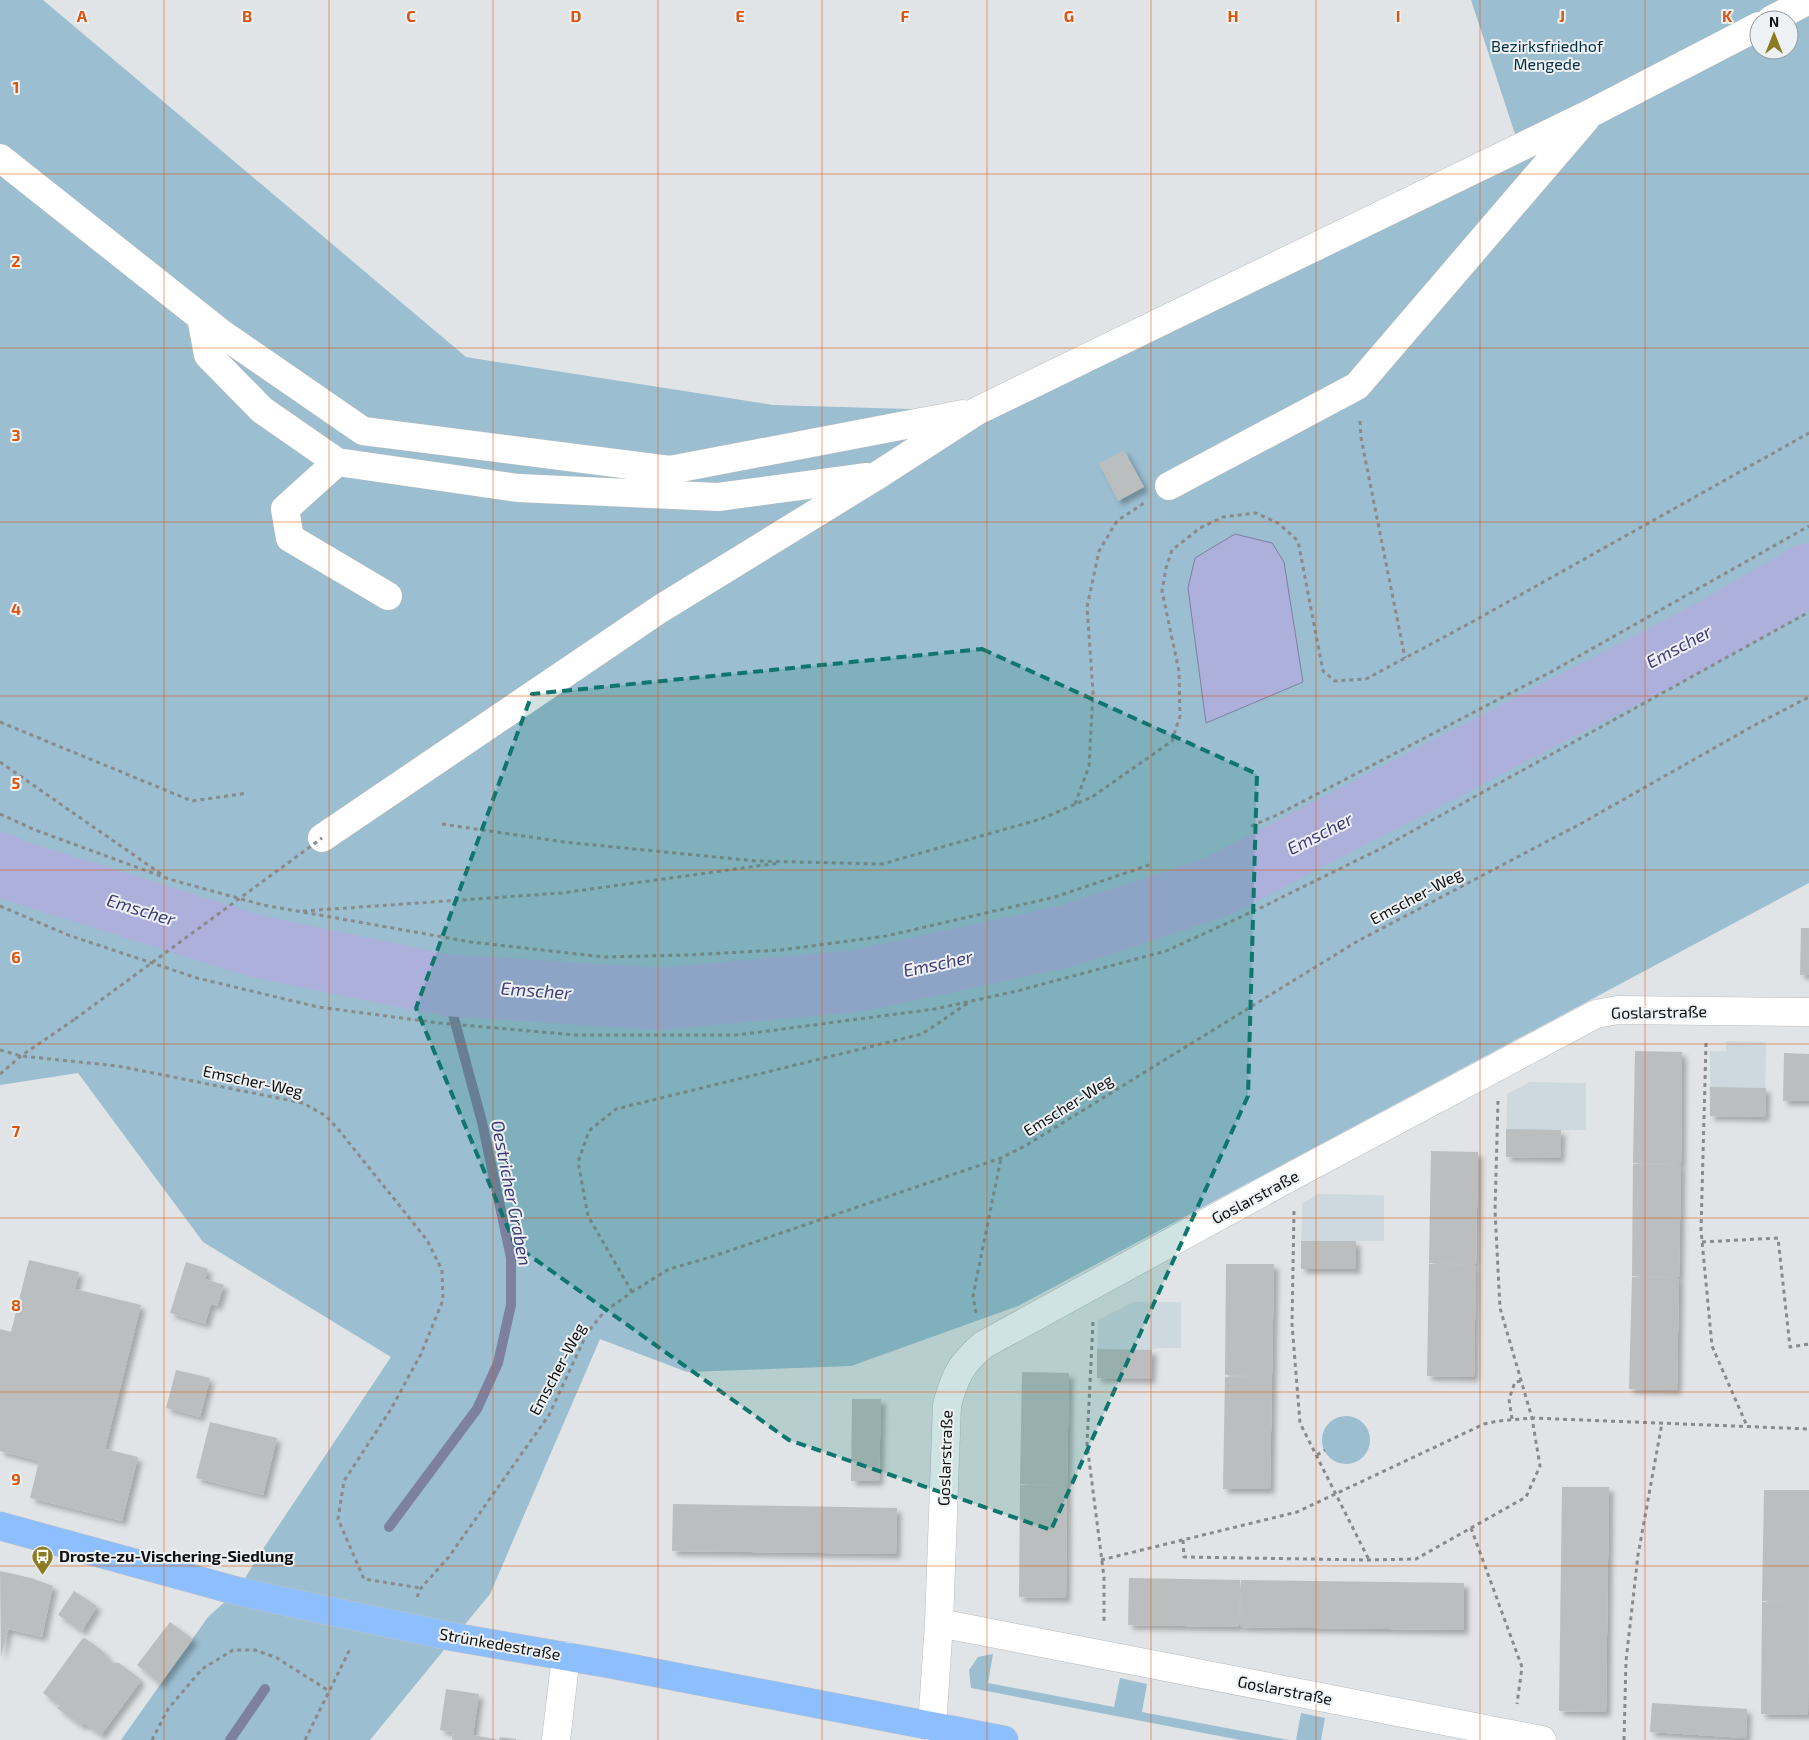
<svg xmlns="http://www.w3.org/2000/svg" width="1809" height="1740" font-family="'Exo 2',sans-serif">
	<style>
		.built { fill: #cdd9df }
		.green { fill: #9bbed0; fill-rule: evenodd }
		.water { fill: #aeb0dc; stroke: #7e809f }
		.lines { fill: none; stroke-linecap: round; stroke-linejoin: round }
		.stream { stroke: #7e809f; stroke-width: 10 }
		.river { stroke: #aeb0dc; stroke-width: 62 }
		.building { fill: #babebe; filter: url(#shadow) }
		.minor-casing { stroke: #b8bbbd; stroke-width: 29 }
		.major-casing { stroke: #c1c1c1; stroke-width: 29 }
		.path { stroke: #888a8c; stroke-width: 3; stroke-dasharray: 4 4; stroke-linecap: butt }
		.minor { stroke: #fff; stroke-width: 28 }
		.major { stroke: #8dbefe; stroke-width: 28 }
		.path-bridge { stroke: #888a8c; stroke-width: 3; stroke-dasharray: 4 4; stroke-linecap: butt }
		.marked { fill: #0f766e; fill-opacity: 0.2; stroke: #0f766e; stroke-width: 4; stroke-dasharray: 10 6; stroke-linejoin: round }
		.grid { fill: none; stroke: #dd550c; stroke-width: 1; stroke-opacity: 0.55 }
		.labels { text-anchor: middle; stroke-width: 4; stroke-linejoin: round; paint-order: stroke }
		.park-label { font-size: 16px; fill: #012e40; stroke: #eef1f3 }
		.street-label { font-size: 16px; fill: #0f1011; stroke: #eef1f3 }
		.poi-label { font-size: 16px; font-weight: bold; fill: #0f1011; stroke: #eef1f3; text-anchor: start }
		.water-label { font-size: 18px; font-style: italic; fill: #3f3d75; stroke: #eef1f3 }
		.grid-label { font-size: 16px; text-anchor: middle; font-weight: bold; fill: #dd550c; stroke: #eef1f3; stroke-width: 4; stroke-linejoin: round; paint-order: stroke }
	</style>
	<defs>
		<filter id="shadow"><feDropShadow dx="4.5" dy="4.5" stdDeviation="2.5" flood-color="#0004"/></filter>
	</defs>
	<rect width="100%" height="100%" fill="#e1e4e6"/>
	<path class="built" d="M1726,1041L1766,1042L1765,1117L1710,1116V1051H1726Z
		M1529,1082L1586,1083V1130H1561L1560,1158L1506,1157L1507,1094Z
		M1318,1194L1384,1195V1241H1356V1269H1301L1302,1204Z
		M1133,1302H1181V1348H1157L1152,1350L1151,1379L1097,1378L1098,1320Z"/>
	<path class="green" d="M0,0H43L466,357L773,405L977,411L1515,134L1471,0H1809V883L1018,1306L851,1366L687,1372L600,1339L490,1594L370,1740H121L208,1617L237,1591L263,1549L391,1357L203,1242L78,1073L0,1085ZM1759,20H1789V50H1759Z
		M1322 1440a24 24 0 1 1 48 0a24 24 0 1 1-48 0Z
		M993,1654L988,1683L1114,1707L1120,1678L1147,1684L1142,1712L1289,1740H1240L971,1688L969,1670L978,1657Z
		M1301,1713L1325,1718L1321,1740H1296Z"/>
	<path class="water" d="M1235,534L1272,543L1284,562L1303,682L1206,723L1188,588L1195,558Z"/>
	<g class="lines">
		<path class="stream" d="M389,1527L477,1409L498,1363L511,1305V1258L482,1122L445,985
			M230,1740L265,1689"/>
		<path class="river" d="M0,863L13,870L255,946L445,985L659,999L857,981L1067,936L1216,887L1694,640L1809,574"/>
	</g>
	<path class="building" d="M1124,450L1144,487L1118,501L1099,464Z
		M1801,928H1809V975H1800Z
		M1635,1051L1682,1052L1681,1164L1633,1163Z
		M1784,1053L1809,1054V1101H1783Z
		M1710,1087L1766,1088L1765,1117L1710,1116Z
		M1506,1129L1561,1130L1560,1158L1506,1157Z
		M1431,1151L1478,1152L1476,1264L1429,1263Z
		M1633,1164L1681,1165L1679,1277L1632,1276Z
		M1301,1241H1356V1269H1301Z
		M29,1260L79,1272L75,1289L141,1305L105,1449L138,1457L122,1521L30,1498L39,1461L0,1451V1329L11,1332Z
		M186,1262L208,1269L205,1279L224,1285L217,1306L211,1304L205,1324L170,1313Z
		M1226,1264H1274L1270,1489H1223L1225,1377L1263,1376L1225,1375Z
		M1429,1264L1476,1265L1474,1377L1427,1376Z
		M1632,1277L1679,1278L1677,1390L1629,1389Z
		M1097,1349L1152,1350L1151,1379L1097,1378Z
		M176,1370L210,1378L200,1417L166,1408Z
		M1022,1372L1069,1373L1067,1485L1020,1484Z
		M852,1399H881L879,1481H851Z
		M210,1422L277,1438L263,1495L196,1478Z
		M1020,1485L1067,1486L1066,1598L1019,1597Z
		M1562,1487H1609L1606,1712L1559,1711Z
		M1764,1490H1809L1808,1715L1761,1714L1762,1602H1801L1762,1601Z
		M673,1504L897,1508L896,1554L672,1551Z
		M0,1571L31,1578L53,1586L42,1637L8,1629L1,1657Z
		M1129,1578L1240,1580L1239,1627L1128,1625Z
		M1241,1580L1464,1583V1630L1240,1627Z
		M74,1591L97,1606L82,1631L58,1615Z
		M170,1622L193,1639L160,1684L137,1665Z
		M85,1638L105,1653L106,1657L114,1663H119L139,1678L140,1682L101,1735L84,1723L82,1726L57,1708L60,1706L43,1693L82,1639Z
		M446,1689L479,1694L473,1735L499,1740H452L453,1732L440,1730Z
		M1652,1703L1747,1709L1746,1738L1650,1732Z
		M500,1737L516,1739V1740H499Z"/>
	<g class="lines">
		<defs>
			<path id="minor" d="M1771,20L1809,0
				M0,158L221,333L363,431L670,470L963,414
				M201,317L208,355L262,410L337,462L518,488L718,497L867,477
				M337,462L285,509L290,538L388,596
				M1169,486L1357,386L1585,120
				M322,838L660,609L878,475L977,411L1593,112L1759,26
				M939,1623L1542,1740
				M932,1727L939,1623L947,1405C955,1376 960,1365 983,1345L1294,1175L1596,1014L1618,1010L1809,1012
				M556,1740L566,1656"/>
			<path id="major" d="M0,1526L237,1591L301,1605L454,1637L615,1665L1004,1740"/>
		</defs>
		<use href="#minor" class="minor-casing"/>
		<use href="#major" class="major-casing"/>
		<path class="path" d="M1360,421L1361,438L1405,658
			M0,722L192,801L248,793
			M0,762L164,876
			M1075,804L1089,766L1093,692L1087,607L1099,551L1117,521L1144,503
			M0,814L35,830L169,879L263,905L471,942L604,957L687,955L781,950L886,936L1055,897L1152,864
			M442,824L564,842L756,861L882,864L1041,819L1092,797L1172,741L1180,716L1179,671L1162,591L1166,568L1172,550L1200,528L1223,517L1256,513L1278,523L1298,541L1323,671L1335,681L1366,679L1472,622L1809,433
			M1251,826L1277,815L1549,673L1809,526
			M0,906L68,935L197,978L318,1007L439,1023L576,1035H737L935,1009L1017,991L1166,951L1256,910L1380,849L1809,612
			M303,911L562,893L779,863
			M1706,1043L1701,1230L1712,1346L1747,1426
			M0,1050L21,1056L118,1066L303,1103L326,1116L338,1129L427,1240L442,1270L443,1300L421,1354L391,1409L344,1481L338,1519L364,1579L421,1588
			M0,1074L21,1056L75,1019
			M1294,1211L1292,1324L1300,1423L1369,1560
			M1702,1242L1778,1238L1790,1347L1809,1344
			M632,1292L588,1216L578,1162L589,1131L616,1109L922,1034L968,1003
			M976,1313L973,1296L1001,1158
			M1093,1322L1087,1444L1104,1577V1622
			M1512,1419L1509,1399L1515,1382L1521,1381
			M1317,1455L1325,1450
			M1471,1528L1522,1667L1517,1704
			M1183,1540L1184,1557L1369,1560L1416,1559L1526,1497L1540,1466L1532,1418L1500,1308L1495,1211L1498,1101
			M1101,1560L1297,1512L1484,1424L1498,1421L1532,1418L1809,1429
			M417,1597L421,1588L448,1558L549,1415L587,1333L604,1312L632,1292L669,1269L708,1258L1001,1158L1025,1146L1356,942L1582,823L1753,726L1809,697
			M152,1740L168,1709L202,1669L233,1650H255L277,1658L329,1691
			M305,1740L351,1647
			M1624,1740L1626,1661L1638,1555L1662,1423"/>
		<use href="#minor" class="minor"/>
		<use href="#major" class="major"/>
		<path class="path-bridge" d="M75,1019L322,838"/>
	</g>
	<path class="marked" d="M982,649L1257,774L1248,1096L1051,1530L789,1440L515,1245L416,1008L532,694Z"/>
	<path class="grid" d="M164,0V1740M329,0V1740M493,0V1740M658,0V1740M822,0V1740M987,0V1740M1151,0V1740M1316,0V1740M1480,0V1740M1645,0V1740M0,174H1809M0,348H1809M0,522H1809M0,696H1809M0,870H1809M0,1044H1809M0,1218H1809M0,1392H1809M0,1566H1809"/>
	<defs>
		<symbol id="bus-pin" viewBox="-11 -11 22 30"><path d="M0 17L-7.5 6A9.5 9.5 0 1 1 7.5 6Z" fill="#8b7b21" stroke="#eef1f3"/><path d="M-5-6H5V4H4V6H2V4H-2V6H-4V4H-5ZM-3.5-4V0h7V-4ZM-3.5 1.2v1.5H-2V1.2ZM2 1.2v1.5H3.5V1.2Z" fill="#fff"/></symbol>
	</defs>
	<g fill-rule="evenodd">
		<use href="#bus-pin" x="30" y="1544" width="25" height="34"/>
	</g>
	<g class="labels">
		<g class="park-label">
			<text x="1547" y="52">Bezirksfriedhof<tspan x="1547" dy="18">Mengede</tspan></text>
		</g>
		<g class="street-label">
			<text transform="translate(1416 896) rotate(-28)" y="6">Emscher-Weg</text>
			<text transform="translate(1659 1012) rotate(-1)" y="6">Goslarstraße</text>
			<text transform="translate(253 1081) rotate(12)" y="6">Emscher-Weg</text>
			<text transform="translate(1068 1105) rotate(-32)" y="6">Emscher-Weg</text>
			<text transform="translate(1255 1197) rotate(-28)" y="6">Goslarstraße</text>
			<text transform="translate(557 1369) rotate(-62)" y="6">Emscher-Weg</text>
			<text transform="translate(945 1458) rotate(-88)" y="6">Goslarstraße</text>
			<text transform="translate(500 1644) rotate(10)" y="6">Strünkedestraße</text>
			<text transform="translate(1285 1690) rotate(11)" y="6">Goslarstraße</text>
		</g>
		<g class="poi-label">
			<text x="59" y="1562">Droste-zu-Vischering-Siedlung</text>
		</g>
		<g class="water-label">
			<text transform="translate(1679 647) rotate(-28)" y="6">Emscher</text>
			<text transform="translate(1320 834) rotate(-27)" y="6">Emscher</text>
			<text transform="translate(141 910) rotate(17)" y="6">Emscher</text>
			<text transform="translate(938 964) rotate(-12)" y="6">Emscher</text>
			<text transform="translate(536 991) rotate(4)" y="6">Emscher</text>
			<text transform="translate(511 1193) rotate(79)" y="6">Oestricher Graben</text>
		</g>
	</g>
	<g class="grid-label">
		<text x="82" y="22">A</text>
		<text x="247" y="22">B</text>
		<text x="411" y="22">C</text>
		<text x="576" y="22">D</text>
		<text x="740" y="22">E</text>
		<text x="905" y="22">F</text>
		<text x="1069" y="22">G</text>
		<text x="1233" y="22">H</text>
		<text x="1398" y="22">I</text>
		<text x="1562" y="22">J</text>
		<text x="1727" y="22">K</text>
		<text x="16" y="93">1</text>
		<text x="16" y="267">2</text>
		<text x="16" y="441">3</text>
		<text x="16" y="615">4</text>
		<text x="16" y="789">5</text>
		<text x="16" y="963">6</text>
		<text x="16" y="1137">7</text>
		<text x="16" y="1311">8</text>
		<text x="16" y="1485">9</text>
	</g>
	<g transform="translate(1774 35)"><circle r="24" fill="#eef1f3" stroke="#959799"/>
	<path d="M0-4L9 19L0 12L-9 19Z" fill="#8b7b21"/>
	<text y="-8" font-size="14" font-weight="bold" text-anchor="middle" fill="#0f1011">N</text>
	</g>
</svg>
